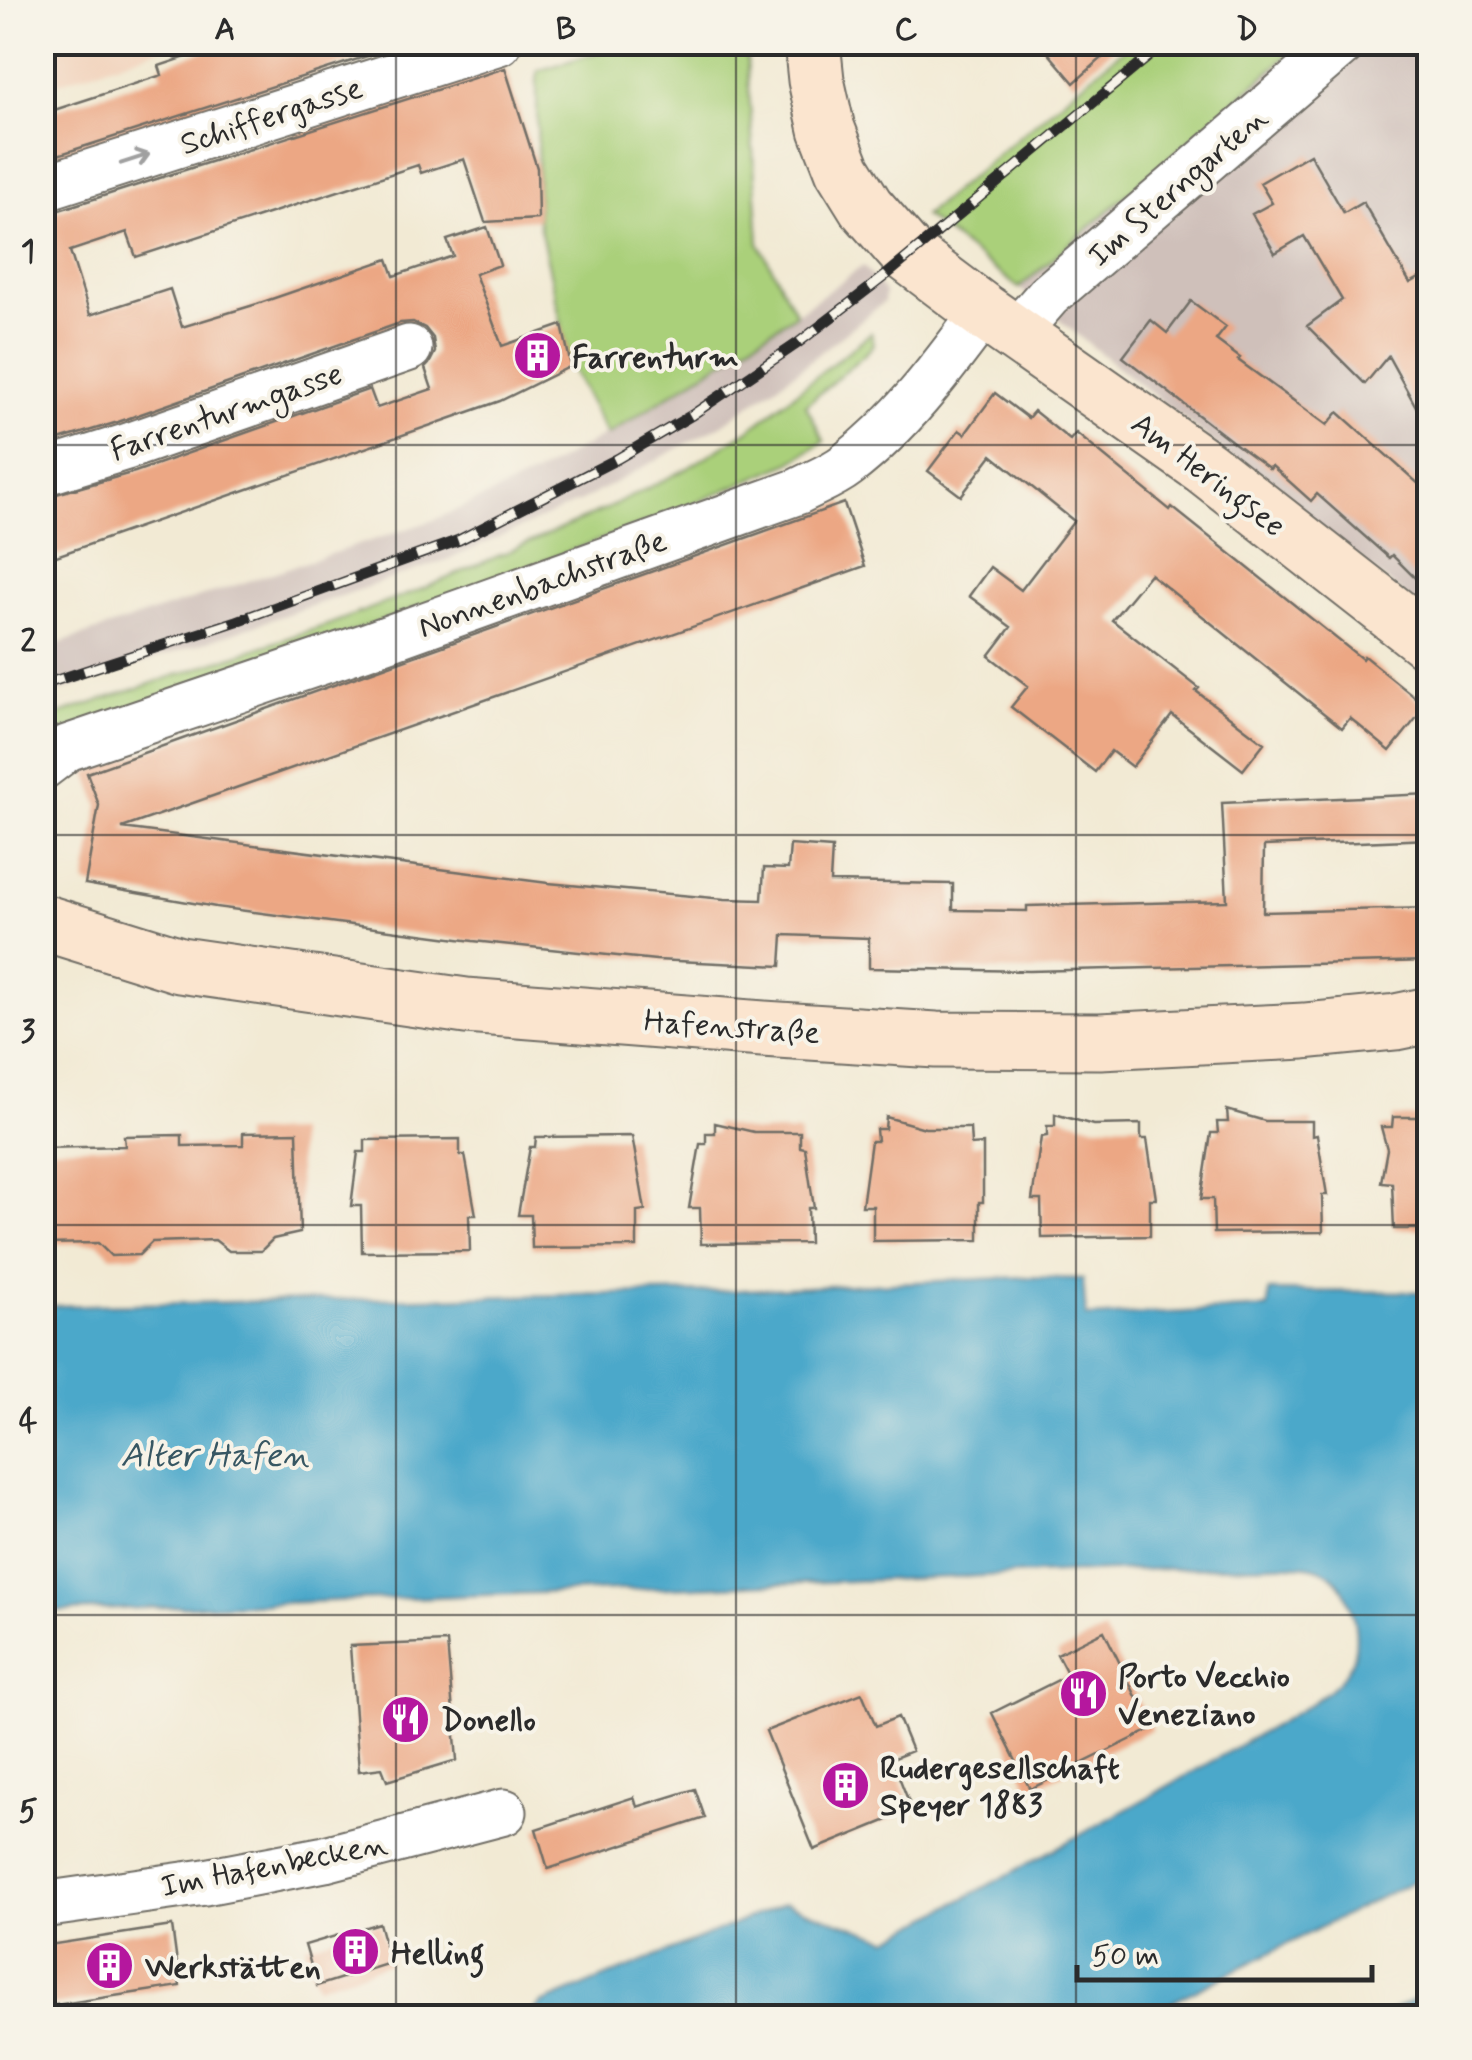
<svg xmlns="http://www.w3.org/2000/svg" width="1472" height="2060" font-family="Mynerve,sans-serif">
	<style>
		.built { fill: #f2d4be }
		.industrial { fill: #cfc0ba }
		.green { fill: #aad07a; stroke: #6a7e52; stroke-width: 2.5 }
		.water { fill: #4ca8ca; stroke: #3c6a7a; stroke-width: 2.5 }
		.building { fill: #eca784 }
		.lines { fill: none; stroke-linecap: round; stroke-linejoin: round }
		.street-casing { stroke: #716e66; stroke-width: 49 }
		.secondary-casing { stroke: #716e66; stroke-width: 59 }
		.street { stroke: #fff; stroke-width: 45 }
		.secondary { stroke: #fbe5cf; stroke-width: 55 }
		.rail-casing { stroke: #2b2b2b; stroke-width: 11 }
		.rail { stroke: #f7f3e8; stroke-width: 8; stroke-dasharray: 22; stroke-linecap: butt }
		.oneway { stroke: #a0a0a0 }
		.grid { fill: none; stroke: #2b2b2b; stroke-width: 2.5; stroke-opacity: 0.55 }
		.labels { text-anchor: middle; stroke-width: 8; stroke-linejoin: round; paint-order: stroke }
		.street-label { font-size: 32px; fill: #2b2b2b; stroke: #f7f3e8 }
		.poi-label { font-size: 32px; font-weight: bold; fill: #2b2b2b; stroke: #f7f3e8; text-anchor: start }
		.water-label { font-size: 35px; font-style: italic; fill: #375763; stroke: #f7f3e8 }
		.neatline { fill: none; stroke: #2b2b2b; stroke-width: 4 }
		.grid-label { font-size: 32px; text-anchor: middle; font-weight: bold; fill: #2b2b2b }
	</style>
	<rect width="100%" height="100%" fill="#f7f3e8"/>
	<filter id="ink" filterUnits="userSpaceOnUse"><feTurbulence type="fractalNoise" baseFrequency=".01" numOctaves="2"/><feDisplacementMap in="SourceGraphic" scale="20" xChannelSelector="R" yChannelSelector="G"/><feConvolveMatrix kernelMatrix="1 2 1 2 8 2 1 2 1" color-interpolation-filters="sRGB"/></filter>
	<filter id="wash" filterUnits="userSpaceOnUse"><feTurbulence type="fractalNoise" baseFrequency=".0048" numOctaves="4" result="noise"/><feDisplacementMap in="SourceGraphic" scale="40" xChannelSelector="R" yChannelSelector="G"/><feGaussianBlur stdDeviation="2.25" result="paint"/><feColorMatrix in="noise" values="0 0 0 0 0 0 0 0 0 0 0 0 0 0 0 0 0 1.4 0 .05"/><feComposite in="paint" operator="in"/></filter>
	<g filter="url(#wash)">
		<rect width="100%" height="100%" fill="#f2ead4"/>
		<path class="built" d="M43,42H176V43L43,88Z"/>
		<path class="industrial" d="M1302,43H1429V615L1019,288Z
			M863,266L885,292L884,302L797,371L723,424L581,501L452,558L43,697L42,649L434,520L534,475L658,404L796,314Z"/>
		<path class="green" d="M627,43H746L759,243L796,314L607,435L571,366L538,219L537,81L538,71Z
			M1131,43H1302L1019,288L924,216Z
			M871,333L874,344L867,352L806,405L824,441L791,462L663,517L216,682L43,738L42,720L330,624L425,588L604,510L688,468L749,430Z"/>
		<path class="water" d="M1024,1277L1083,1279L1086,1317L1268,1308L1269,1291L1429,1292V1873L1142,2017H528L541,2004L785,1903L889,1939C1007,1875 1127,1811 1243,1743C1272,1726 1332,1697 1348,1669C1361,1646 1356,1618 1346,1595C1332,1562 1298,1564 1268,1565L43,1612V1306L702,1292Z
			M1429,1993V2017H1378Z"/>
		<g id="blocks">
			<path class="building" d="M231,42H411L42,160V114L162,75L159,66Z
				M1039,42H1120L1074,83Z
				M505,68L537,168L538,219L485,222L464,159L421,173L418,165L136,257L127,232L70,251L90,315L170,289L182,327L257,304L388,259L394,276L453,256L447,240L487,227L500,265L475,274L502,346L562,325L571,366L500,401L42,561V498L135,472L370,389L377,408L432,389L425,368L429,364L435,352L433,338L425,328L413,322L400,323L118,422L42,445V214L50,213Z
				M1310,154L1344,213L1363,202L1410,283L1430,272V432L1388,356L1365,384L1307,326L1342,300L1304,236L1275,253L1252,214L1272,203L1260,183Z
				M1191,301L1226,327L1216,340L1240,358L1238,360L1327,425L1338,412L1430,494V593L1392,555L1389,558L1317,494L1311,501L1272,466L1270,469L1233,442L1123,357L1151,320L1167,333Z
				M995,393L1028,418L1034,411L1070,440L1076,433L1170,510L1172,507L1362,659L1364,656L1426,706L1390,751L1350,718L1342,728L1150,574L1112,620L1199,688L1196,691L1264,743L1243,770L1172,715L1132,767L1111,751L1095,772L1011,707L1028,686L989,656L1011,627L969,596L990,567L1021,590L1074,521L992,455L961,496L928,471L959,430L965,434Z
				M844,503L865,566L122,828L548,883L725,899L762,900L764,868L788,869L790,845L832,848L830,882L953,884V910L1027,911V906L1227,901L1222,803L1430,794V839L1264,846L1263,912L1430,908V961L1029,971L869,968V938L783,935L781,966L719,963L656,960L473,941L216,907L85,884L99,805L87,773Z
				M1227,1110L1265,1121H1312V1136L1317,1135L1327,1195H1322L1323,1232L1214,1233L1213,1199H1201L1211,1133H1218L1217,1122H1228Z
				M1055,1114L1093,1125L1141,1124V1139H1147L1156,1199H1150V1236L1042,1238L1041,1200H1032L1041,1137L1047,1136V1126H1055Z
				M886,1117L925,1128H970L971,1145L983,1144V1202H979V1240L873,1241V1206H862L871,1141H877L876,1129H885Z
				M1393,1117H1430L1428,1229H1394L1392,1183L1381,1182L1387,1149L1381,1127H1392Z
				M715,1123L754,1132H800V1147L805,1148L814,1208H808L809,1243L701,1244L700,1208H689L700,1144H706V1133H715Z
				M297,1132L300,1233L273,1239L261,1251H229L215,1240L152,1242L139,1255L111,1256L98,1243L42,1244V1148L125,1146L124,1136L182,1135V1146L243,1145V1133Z
				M632,1136L645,1210L637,1211V1247L532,1248L531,1215H518L530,1147H535L536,1137Z
				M460,1139V1155H465L476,1215H469L470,1251L362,1252L361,1206H351L358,1152H365V1140Z
				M1104,1631L1152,1729L1030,1789L992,1713L1068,1675L1057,1654Z
				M447,1642L457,1760L387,1781L382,1768L359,1771L350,1646Z
				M862,1693L876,1726L898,1717L912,1751L892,1759L912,1810L814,1850L766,1731Z
				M695,1789L705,1818L548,1869L536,1829L634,1797L637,1807Z
				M379,1923L390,1963L317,1986L305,1945Z
				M172,1926L180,1986L42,2007V1946Z"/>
		</g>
	</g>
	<g filter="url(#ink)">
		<use href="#blocks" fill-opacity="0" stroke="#716e66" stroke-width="2.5"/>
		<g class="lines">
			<defs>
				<path id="street" d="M42,188L499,42
					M1015,334L1048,296L1344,42
					M42,473L126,447L409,348
					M42,767L67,748L364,647L799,491C814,483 833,476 847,465C902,423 943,367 984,312
					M42,1905L205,1882L325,1859L504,1812"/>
				<path id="secondary" d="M812,42L816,80L827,129L843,170L866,207L908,255L984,312L1205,467L1430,643
					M42,922L180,965L466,1006L763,1029L936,1040L1100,1041L1304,1031L1396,1022L1430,1015"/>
			</defs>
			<use href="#street" class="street-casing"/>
			<use href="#secondary" class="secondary-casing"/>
			<use href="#street" class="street"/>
			<use href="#secondary" class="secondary"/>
			<defs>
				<path id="rail" d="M42,685L237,621L459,540L617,459L692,415L798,343L885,276L1166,42"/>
			</defs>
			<use href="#rail" class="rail-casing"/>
			<use href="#rail" class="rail"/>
		</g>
		<defs><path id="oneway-shaft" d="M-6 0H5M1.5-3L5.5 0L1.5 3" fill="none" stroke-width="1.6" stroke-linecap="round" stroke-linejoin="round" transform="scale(2.5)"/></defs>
		<use class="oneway" href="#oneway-shaft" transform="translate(135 159) rotate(-18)"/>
	</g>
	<path class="grid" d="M396,42V2018M736,42V2018M1076,42V2018M42,445H1430M42,835H1430M42,1225H1430M42,1615H1430"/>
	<defs>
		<symbol id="building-disc" viewBox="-11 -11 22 22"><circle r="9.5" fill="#b5179e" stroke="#f7f3e8"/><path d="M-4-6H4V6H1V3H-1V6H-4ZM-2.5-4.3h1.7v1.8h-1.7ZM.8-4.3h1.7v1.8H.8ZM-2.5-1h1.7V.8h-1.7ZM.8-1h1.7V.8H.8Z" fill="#fff"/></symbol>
		<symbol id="restaurant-disc" viewBox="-11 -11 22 22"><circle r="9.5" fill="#b5179e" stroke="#f7f3e8"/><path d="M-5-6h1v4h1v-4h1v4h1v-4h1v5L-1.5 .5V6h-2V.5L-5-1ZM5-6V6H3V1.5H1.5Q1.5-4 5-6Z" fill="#fff"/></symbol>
	</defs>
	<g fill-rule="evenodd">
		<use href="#building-disc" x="510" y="328" width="55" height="55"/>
		<use href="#restaurant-disc" x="1056" y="1666" width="55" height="55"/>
		<use href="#restaurant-disc" x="378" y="1692" width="55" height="55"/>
		<use href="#building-disc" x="818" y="1758" width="55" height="55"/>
		<use href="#building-disc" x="328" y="1924" width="55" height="55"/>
		<use href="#building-disc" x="82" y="1938" width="55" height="55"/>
	</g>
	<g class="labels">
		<g class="street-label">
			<text transform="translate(271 115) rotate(-18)" y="11">Schiffergasse</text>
			<text transform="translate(1177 186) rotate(-41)" y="11">Im Sterngarten</text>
			<text transform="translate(226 411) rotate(-19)" y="11">Farrenturmgasse</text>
			<text transform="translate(1209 474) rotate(37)" y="11">Am Heringsee</text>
			<text transform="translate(542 583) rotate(-20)" y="11">Nonnenbachstraße</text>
			<text transform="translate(732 1026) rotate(4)" y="11">Hafenstraße</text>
			<text transform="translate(274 1864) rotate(-11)" y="11">Im Hafenbecken</text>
		</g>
		<g class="poi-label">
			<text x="572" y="367">Farrenturm</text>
			<text x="1118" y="1687">Porto Vecchio<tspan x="1118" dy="37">Veneziano</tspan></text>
			<text x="441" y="1730">Donello</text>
			<text x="880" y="1778">Rudergesellschaft<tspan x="880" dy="37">Speyer 1883</tspan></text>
			<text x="391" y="1963">Helling</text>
			<text x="145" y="1977">Werkstätten</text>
		</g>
		<g class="water-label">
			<text x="215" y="1466">Alter Hafen</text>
		</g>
	</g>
	<rect width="1472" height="2060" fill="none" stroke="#f7f3e8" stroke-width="110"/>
	<path d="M1077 1965v15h295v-15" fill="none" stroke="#2b2b2b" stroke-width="5"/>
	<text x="1092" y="1965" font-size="30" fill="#2b2b2b" stroke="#f7f3e8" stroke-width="8" paint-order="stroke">50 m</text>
	<rect x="55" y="55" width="1362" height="1950" class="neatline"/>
	<g class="grid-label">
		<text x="225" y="39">A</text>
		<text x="566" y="39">B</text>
		<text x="906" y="39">C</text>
		<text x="1247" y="39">D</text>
		<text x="28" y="261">1</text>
		<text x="28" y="651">2</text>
		<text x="28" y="1041">3</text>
		<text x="28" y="1431">4</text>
		<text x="28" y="1821">5</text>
	</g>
</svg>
